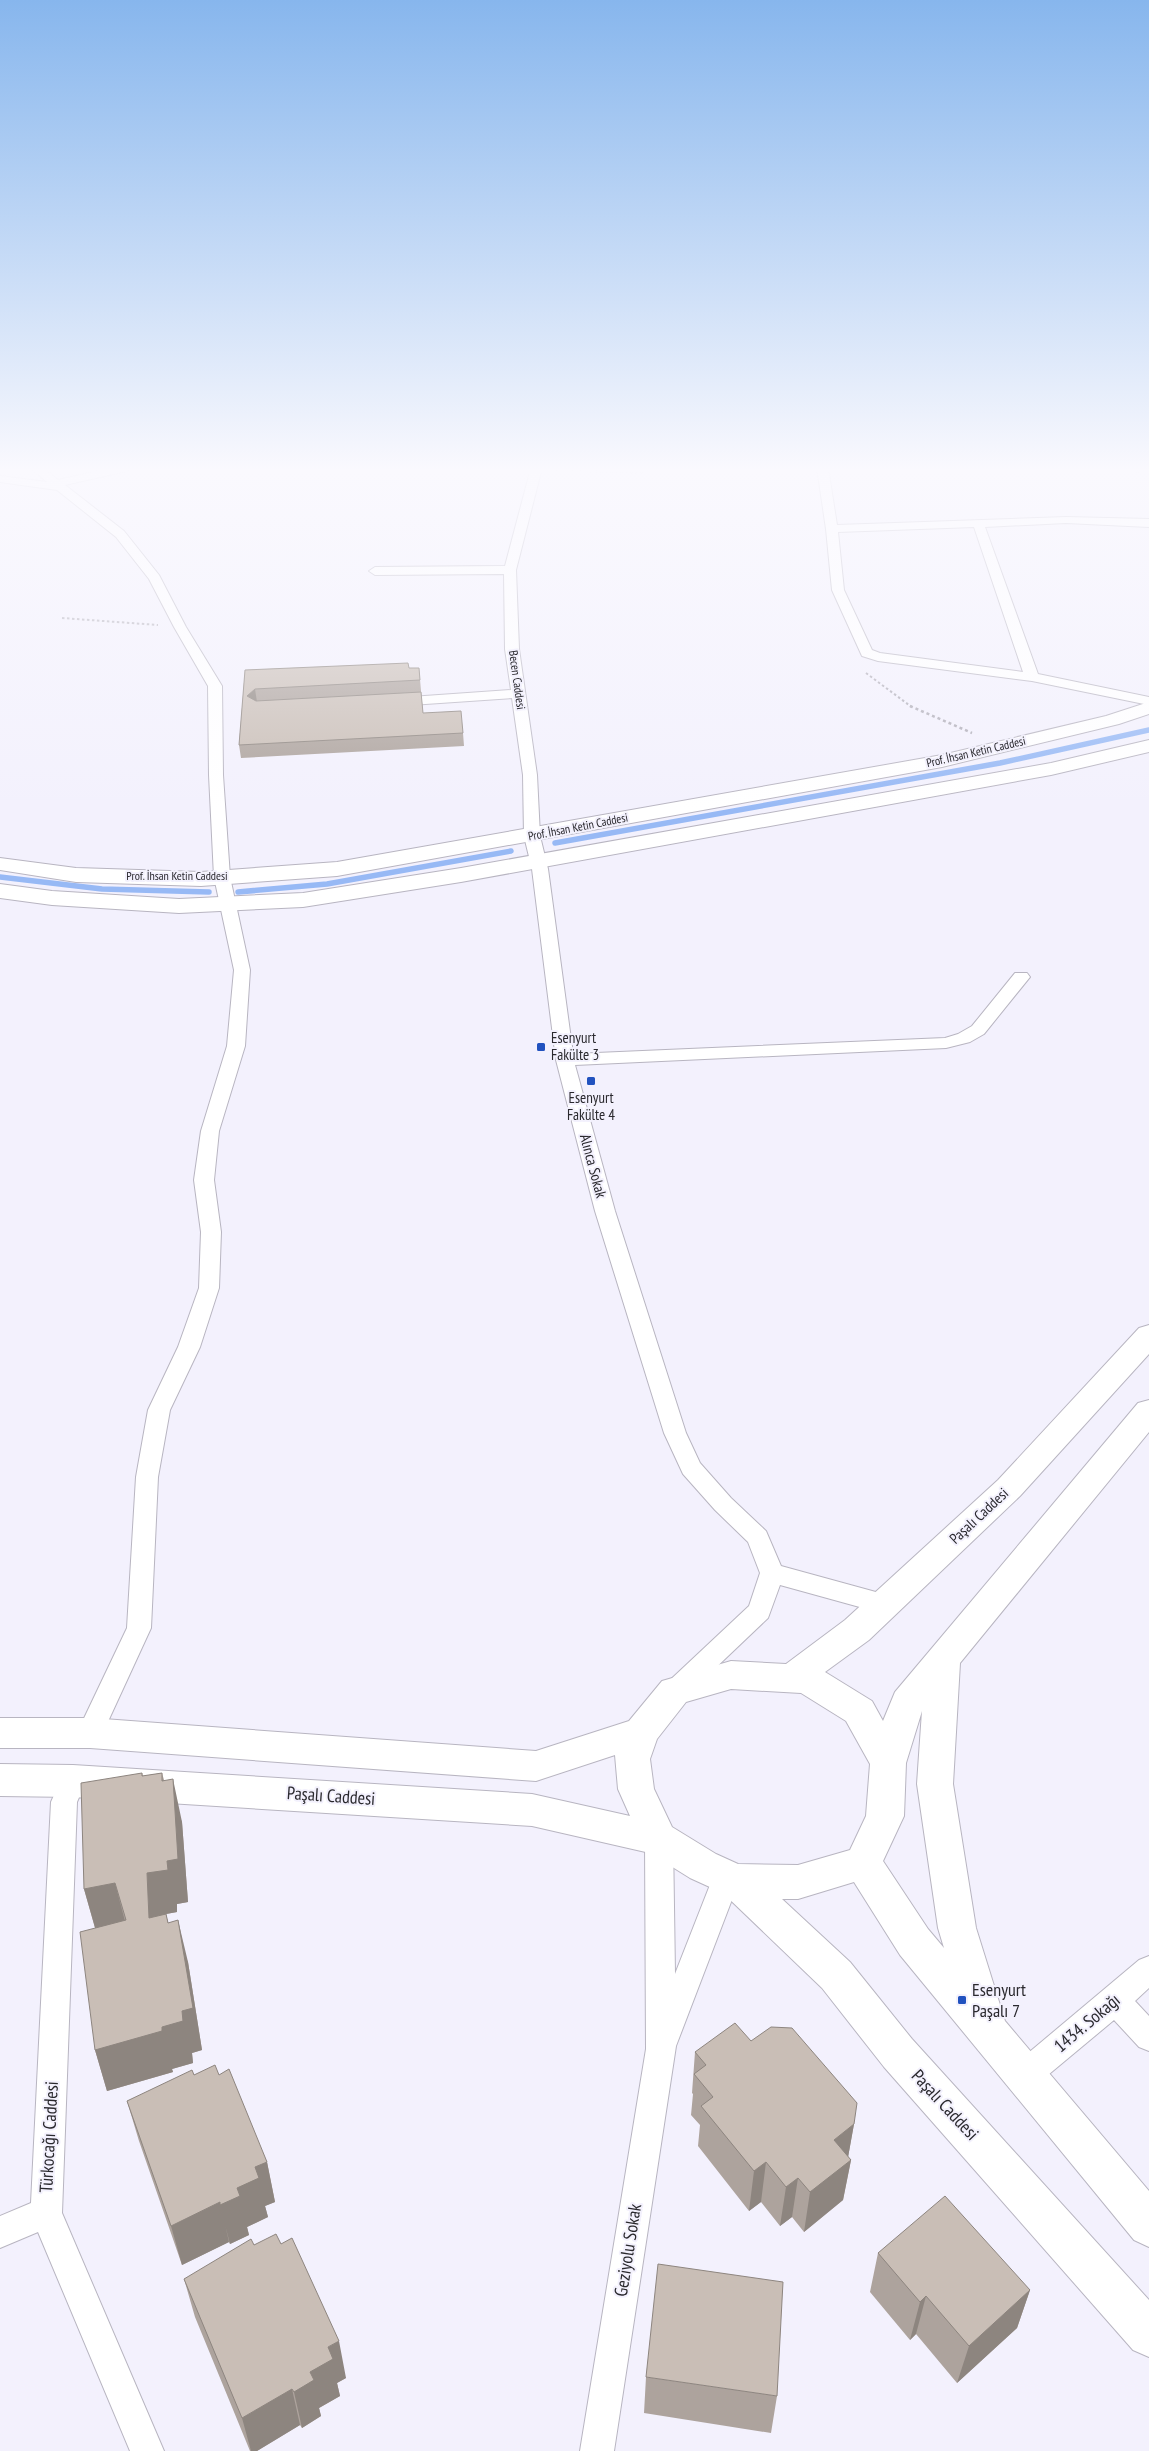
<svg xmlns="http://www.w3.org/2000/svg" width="1149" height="2451" font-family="'PT Sans Narrow',sans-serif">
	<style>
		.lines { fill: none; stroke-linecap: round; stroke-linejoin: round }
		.stream { stroke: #97b9f5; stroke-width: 5.5 }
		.street-casing { stroke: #b8b5c1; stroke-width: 2 }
		.secondary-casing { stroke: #b8b5c1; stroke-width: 2 }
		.path-far1 { stroke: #b0aeb8; stroke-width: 2; stroke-dasharray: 2.5 2.5; stroke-linecap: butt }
		.path { stroke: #b0aeb8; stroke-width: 2.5; stroke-dasharray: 3 3; stroke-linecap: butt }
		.street { fill: #fff; fill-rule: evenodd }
		.secondary { fill: #fff; fill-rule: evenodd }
		.wall { fill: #ada39d }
		.shaded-wall { fill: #8d857f }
		.building { fill: #c9beb6; stroke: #8d857f }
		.poi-dot { fill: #2152bf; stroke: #f3f1fd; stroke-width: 2 }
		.labels { text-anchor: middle; stroke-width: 4; stroke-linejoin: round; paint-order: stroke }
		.far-street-label { font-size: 12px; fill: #2a292e; stroke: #f3f1fd }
		.poi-label { font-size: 15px; fill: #2a292e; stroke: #f3f1fd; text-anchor: start }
		.street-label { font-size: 15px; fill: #2a292e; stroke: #f3f1fd }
		.near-street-label { font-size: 18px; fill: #2a292e; stroke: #f3f1fd }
		.near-poi-label { font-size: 18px; fill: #2a292e; stroke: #f3f1fd; text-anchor: start }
	</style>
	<rect width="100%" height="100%" fill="#f3f1fd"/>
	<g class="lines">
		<path class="stream" d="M555,843L1000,763L1149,730
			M0,877L102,889L209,892
			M238,892L327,884L511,851"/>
		<defs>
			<path id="street" d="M31,468H43L58,480L111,468H132L131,470L65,485L124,531L159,575L186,627L222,686L223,775L230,877L250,970L245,1046L219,1131L214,1180L221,1232L219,1288L200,1347L170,1410L158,1477L151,1628L99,1741L90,1744L81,1741L77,1733L127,1628L136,1477L148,1410L178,1347L199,1288L201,1232L194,1180L201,1131L227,1046L234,970L214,877L209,775L208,686L174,627L149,579L116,537L57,490L0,482V476L47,482Z
				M531,468H542L516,570L519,649L537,775L540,836L548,869L573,1054L945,1038L958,1034L972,1026L1015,973H1027L1030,977L984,1034L970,1042L946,1048L575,1065L615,1211L686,1433L700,1463L731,1498L766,1531L781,1566L894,1597L897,1604L894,1611L885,1614L780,1585L768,1618L686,1696L677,1699L668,1696L664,1689L668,1682L749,1606L760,1573L748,1542L715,1510L683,1474L664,1433L595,1211L556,1060L532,869L524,836L523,775L512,698L396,706L389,702L396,698L511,690L505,649L504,574L375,575L369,571L375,567L505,566Z
				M817,468H828L837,525L1066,517L1149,519V527L1066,523L985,527L1038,674L1149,697V705L1032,681L878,661L862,656L832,590L826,529ZM974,527L1023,672L880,653L872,650L844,590L838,532Z
				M73,1770L82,1773L86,1781L77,1802L62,2213L164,2451H130L38,2232L0,2248V2216L31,2203L51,1802L64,1773Z
				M659,1827L669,1831L673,1839L675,1974L717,1867L727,1864L737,1867L741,1876L676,2046L614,2451H580L646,2049L645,1839L649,1831Z
				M1149,1956V1988L1135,2001L1149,2016V2051L1139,2047L1114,2020L1036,2085L1025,2090L1014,2085L1010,2075L1014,2065L1139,1960Z"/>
			<path id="secondary" d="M1149,702V714L1119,724L942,767L337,876L201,886L76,882L0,870V858L76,868L201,872L337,862L942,755L1106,716Z
				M1149,740V752L1051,775L461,882L303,907L179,913L52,905L0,898V884L52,891L179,899L303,893L461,868L1051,763Z
				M1149,1325V1354L1020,1496L869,1640L825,1672L872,1701L883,1721L895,1692L1138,1403L1149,1400V1432L960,1663L953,1784L976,1928L1005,2021L1149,2191V2247L1134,2240L900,1955L854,1882L798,1899H782L850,1962L912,2039L1149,2300V2357L1133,2350L884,2067L822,1988L723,1893L690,1878L650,1853L532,1826L73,1797L0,1796V1764L73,1765L532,1794L630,1816L618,1789L615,1755L536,1781L90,1748H0V1718H90L536,1751L629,1721L662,1681L731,1661L786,1664L845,1620L998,1480L1139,1328ZM731,1689L801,1693L846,1721L870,1764L866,1816L850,1850L798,1865L738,1864L716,1854L672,1827L654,1789L650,1759L657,1739L686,1702ZM922,1711L917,1784L938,1928L944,1948L928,1929L883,1861L904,1816L906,1763Z"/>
		</defs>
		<use href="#street" class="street-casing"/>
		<use href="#secondary" class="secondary-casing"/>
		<path class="path-far1" d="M555,470L644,473
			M1137,473L1141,468
			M62,618L158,625
			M866,673L913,708"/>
		<path class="path" d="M910,706L972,733"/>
		<use href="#street" class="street"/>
		<use href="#secondary" class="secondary"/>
	</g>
	<path class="wall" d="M419,668L423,713L463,733L464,746L241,758L239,745L245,670Z
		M142,1773L143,1776L162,1773L164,1780L182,1822L188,1902L177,1904V1912L166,1914L168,1923L188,1962L202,2050L192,2053L193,2063L172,2069L173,2072L107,2091L95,2050V1928L84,1889Z
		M751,2041L854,2124L848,2157L851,2160L843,2200L804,2232L792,2217L780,2226L761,2202L749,2211L698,2146L700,2125L691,2115L693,2094L692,2093L695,2052Z
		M194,2075H219L267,2162L275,2202L265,2206L268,2217L247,2227L249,2235L230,2244L229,2242L182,2265L139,2141L127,2101Z
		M254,2245L346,2378L337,2383L340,2396L319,2408L321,2416L302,2428L300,2425L257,2451H250L195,2317L184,2279Z
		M878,2253L1030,2290L1017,2328L957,2383L916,2334L910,2340L870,2292Z
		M646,2377L777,2396L771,2433L644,2413Z"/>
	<path class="shaded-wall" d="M255,689L257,702L247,696Z
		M173,1779L182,1822L188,1902L177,1904V1912L166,1914L176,1956L149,1918L147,1873Z
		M115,1883L126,1925L96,1931L84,1889Z
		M178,1920L188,1962L202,2050L192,2053L193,2063L172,2069L173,2072L107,2091L95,2050L162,2027L182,2011Z
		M854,2124L847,2163L851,2160L843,2200L804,2232L810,2192L834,2140Z
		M267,2162L275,2202L265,2206L268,2217L247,2227L249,2235L230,2244L220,2205L237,2188L255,2167Z
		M766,2162L761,2202L749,2211L754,2171Z
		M798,2178L792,2217L780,2226L786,2187Z
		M220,2202L229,2242L182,2265L171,2226Z
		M1030,2290L1017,2328L957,2383L969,2346Z
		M926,2296L916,2334L910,2340L920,2302Z
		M339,2341L346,2378L337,2383L340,2396L319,2408L321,2416L302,2428L294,2392L310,2372L328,2347Z
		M292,2389L300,2425L257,2451H251L242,2418Z"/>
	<path class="building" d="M408,663L409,668H419L420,680L255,689L247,696L256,701L421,692L423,713L461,711L463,733L239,745L245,670Z
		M142,1773V1776L162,1773V1781L173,1779L178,1859L167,1861L168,1870L147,1873L149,1918L166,1914L168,1923L178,1920L193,2008L182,2011L183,2021L162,2027V2031L95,2050L80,1932L126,1920L115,1883L84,1889L81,1783Z
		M735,2023L751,2041L771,2027L792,2028L857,2103L854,2124L834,2140L851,2160L810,2192L798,2178L786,2187L766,2162L754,2171L701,2106L713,2097L694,2074L706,2065L695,2052Z
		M215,2065L219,2075L229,2069L267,2162L255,2167L259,2178L237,2188L240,2196L220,2205V2202L171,2226L127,2101L192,2070L194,2075Z
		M945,2196L1030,2290L969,2346L926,2296L920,2302L878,2253Z
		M276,2234L281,2244L292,2238L339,2341L328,2347L333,2359L310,2372L314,2380L294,2392L292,2389L242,2418L184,2279L251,2239L254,2245Z
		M658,2264L783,2282L777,2396L646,2377Z"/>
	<linearGradient id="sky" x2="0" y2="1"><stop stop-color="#87b6ed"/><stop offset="0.58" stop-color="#faf9fe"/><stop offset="1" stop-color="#faf9fe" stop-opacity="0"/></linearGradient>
	<rect width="1149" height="811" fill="url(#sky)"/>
	<g class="poi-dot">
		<rect x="536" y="1042" width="10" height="10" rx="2.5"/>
		<rect x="586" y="1076" width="10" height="10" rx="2.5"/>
		<rect x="957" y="1995" width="10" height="10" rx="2.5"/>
	</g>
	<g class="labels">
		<g class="far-street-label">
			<text transform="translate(517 680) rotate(82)" y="4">Becen Caddesi</text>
			<text transform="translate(976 752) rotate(-13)" y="4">Prof. İhsan Ketin Caddesi</text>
			<text transform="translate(578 827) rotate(-11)" y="4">Prof. İhsan Ketin Caddesi</text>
			<text x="177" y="880">Prof. İhsan Ketin Caddesi</text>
		</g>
		<g class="poi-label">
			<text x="551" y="1043">Esenyurt<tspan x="551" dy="17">Fakülte 3</tspan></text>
			<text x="591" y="1103" text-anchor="middle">Esenyurt<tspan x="591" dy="17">Fakülte 4</tspan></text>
		</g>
		<g class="street-label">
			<text transform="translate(593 1166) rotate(75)" y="5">Alınca Sokak</text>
			<text transform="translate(979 1516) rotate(-43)" y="5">Paşalı Caddesi</text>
		</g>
		<g class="near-street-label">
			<text transform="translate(331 1796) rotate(4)" y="6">Paşalı Caddesi</text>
			<text transform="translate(1087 2023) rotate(-40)" y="6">1434. Sokağı</text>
			<text transform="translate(945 2105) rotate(47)" y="6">Paşalı Caddesi</text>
			<text transform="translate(49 2137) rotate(-87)" y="6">Türkocağı Caddesi</text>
			<text transform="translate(628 2250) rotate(-81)" y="6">Geziyolu Sokak</text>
		</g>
		<g class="near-poi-label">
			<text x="972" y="1996">Esenyurt<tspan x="972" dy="21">Paşalı 7</tspan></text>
		</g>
	</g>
</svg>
